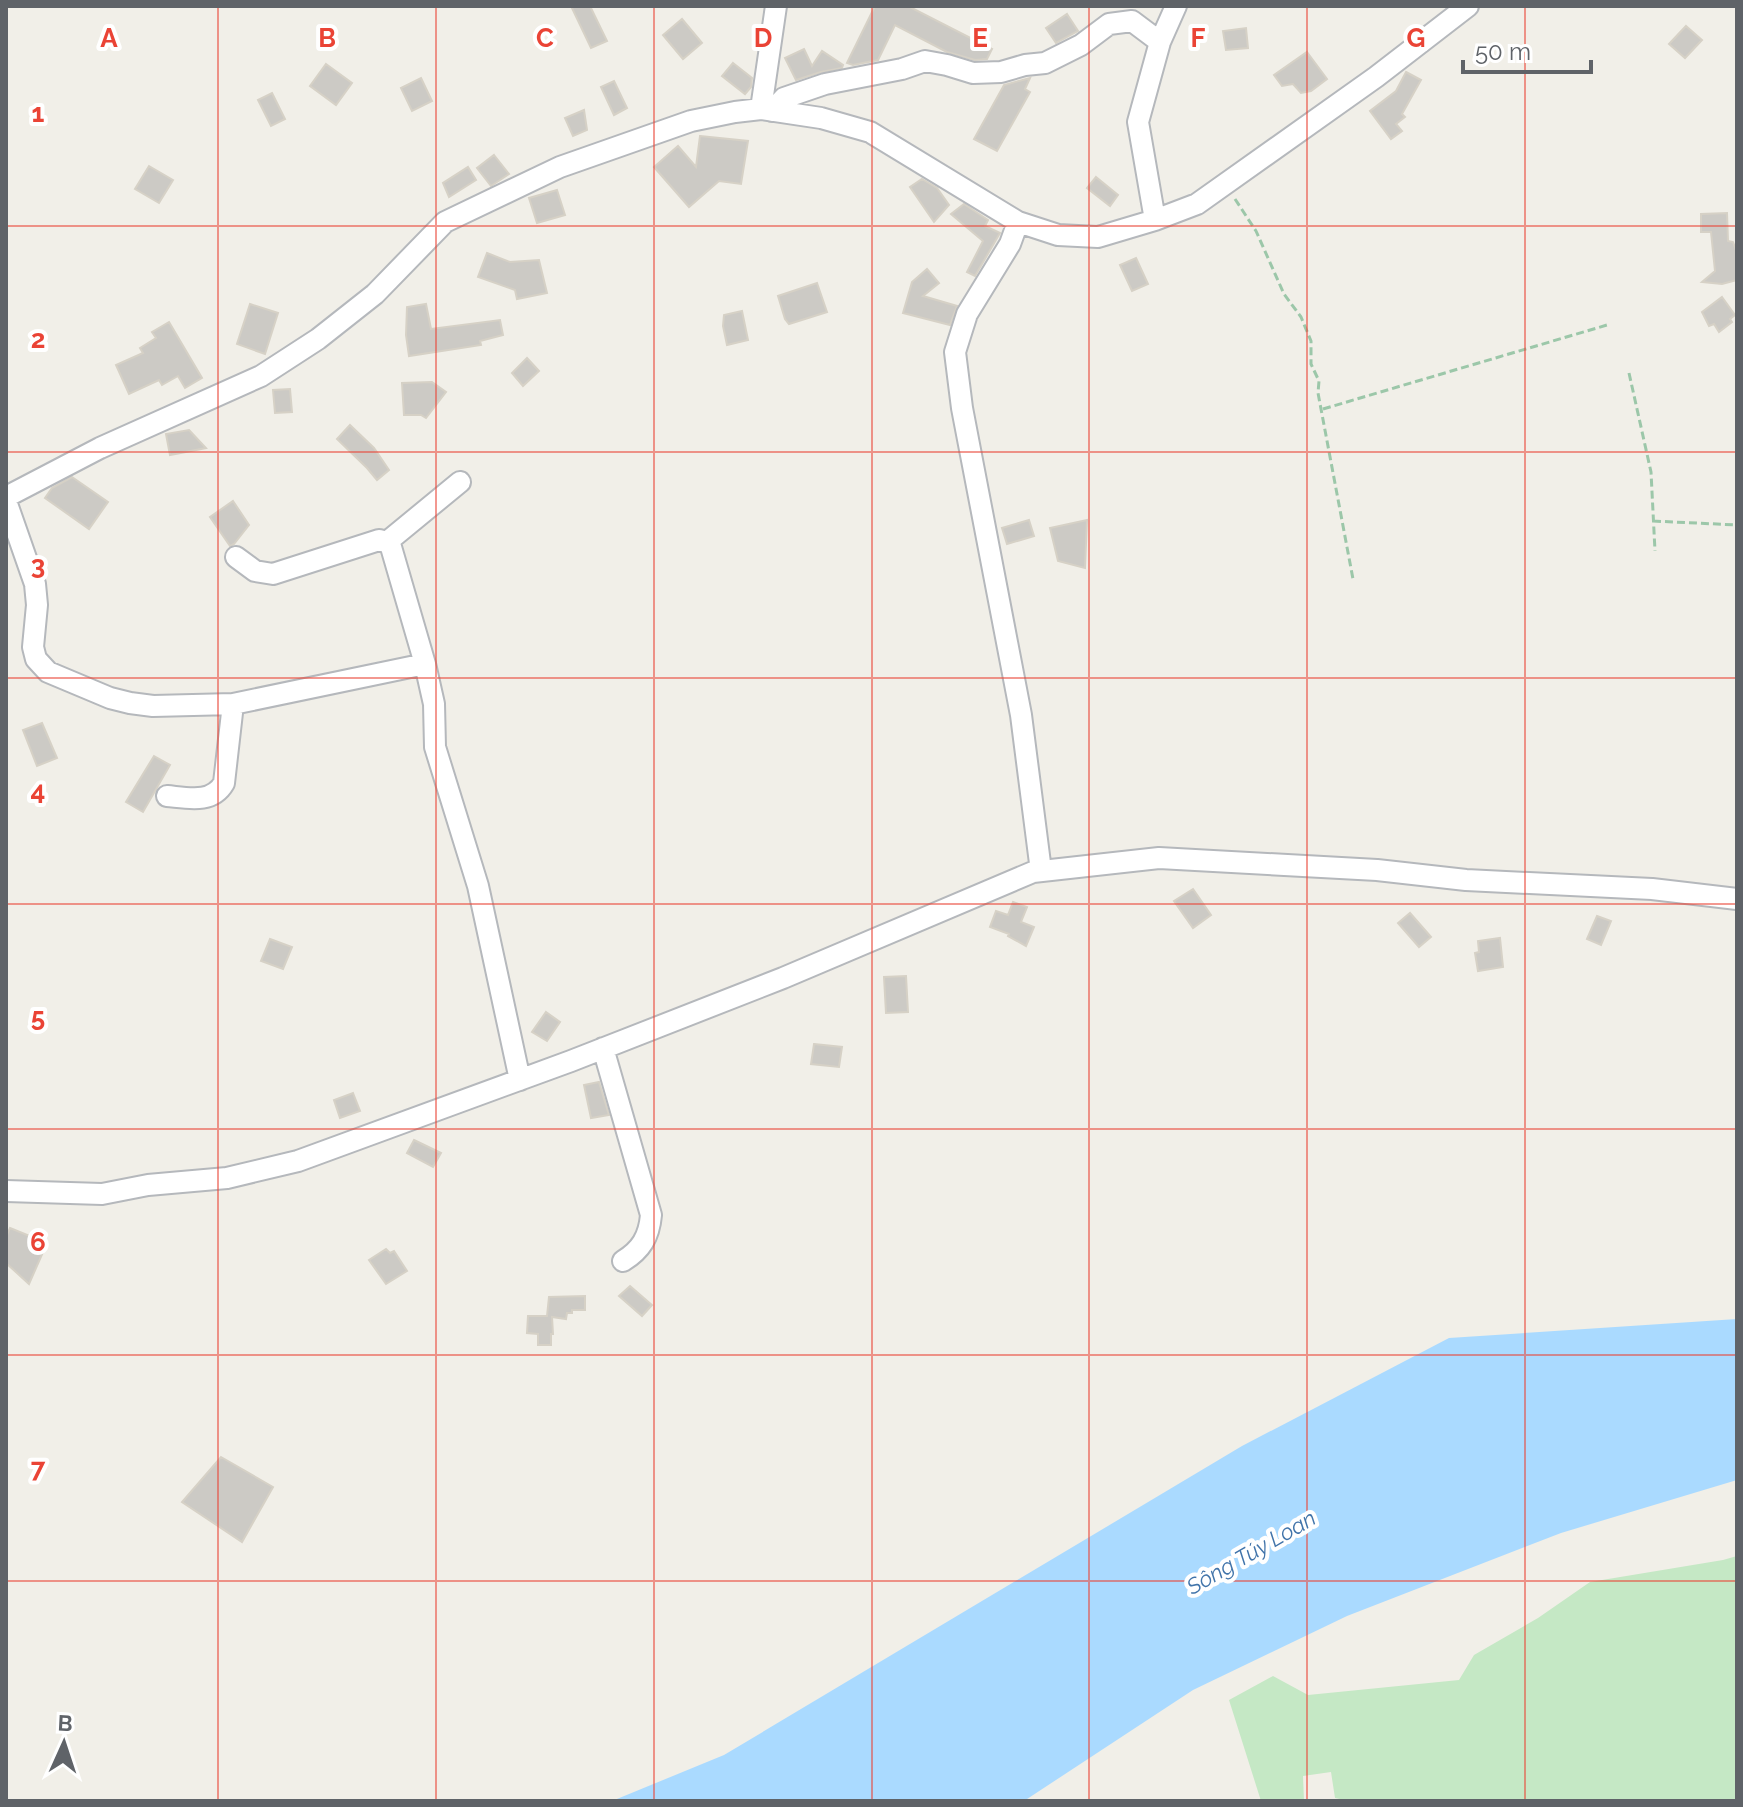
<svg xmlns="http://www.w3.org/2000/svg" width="1743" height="1807" font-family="Raleway,sans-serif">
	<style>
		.green { fill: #c5e8c5 }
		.water { fill: #aadaff }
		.building { fill: #cccac5; stroke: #d6d1c6; stroke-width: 2 }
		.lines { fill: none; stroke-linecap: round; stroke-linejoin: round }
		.minor-casing { stroke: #b5b8bc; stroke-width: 24 }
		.path { stroke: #9cc7a9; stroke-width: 3; stroke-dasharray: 8 4; stroke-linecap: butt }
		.minor { stroke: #fff; stroke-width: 20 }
		.grid { fill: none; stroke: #ea4335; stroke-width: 2; stroke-opacity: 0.55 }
		.labels { text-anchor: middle; stroke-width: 8; stroke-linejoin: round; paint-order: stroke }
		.water-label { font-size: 22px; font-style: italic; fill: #4174aa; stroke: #fff }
		.grid-label { font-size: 26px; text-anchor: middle; font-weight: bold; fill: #ea4335; stroke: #fff; stroke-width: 8; stroke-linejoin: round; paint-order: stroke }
	</style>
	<rect width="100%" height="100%" fill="#f1efe8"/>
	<path class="green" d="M1737,1556V1801H1349L1335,1798L1331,1772L1303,1776L1304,1801H1261L1229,1700L1273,1676L1308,1695L1459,1680L1474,1655L1538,1618L1590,1582L1723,1560Z"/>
	<path class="water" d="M1737,1319V1480L1561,1533L1347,1616L1193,1690L1024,1801H612L724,1755L1242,1446L1449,1338Z"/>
	<path class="building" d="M571,6H590L607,41L591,48Z
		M875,6H908L992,49L987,59L975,60L947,52L895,25L878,60L853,65L847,63Z
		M1067,14L1078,31L1056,43L1046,28Z
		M682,19L702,43L683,59L663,35Z
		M1686,26L1702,40L1685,58L1669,44Z
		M1246,28L1248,48L1226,50L1223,31Z
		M804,49L812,66L822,51L843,65L842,68L821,72L796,80L785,58Z
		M1307,52L1327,79L1311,91L1301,93L1293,84L1282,86L1274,75Z
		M733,63L752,78L751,87L745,94L722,76Z
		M326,64L352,83L336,105L310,86Z
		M1406,72L1421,80L1402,114L1405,117L1396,124L1402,131L1391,139L1370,111L1396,91Z
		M421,78L432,101L412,111L401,88Z
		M1030,78L1025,89L1030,92L997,151L974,139L1004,85Z
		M614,81L627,108L614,115L601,87Z
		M272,93L285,119L271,126L258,100Z
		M584,110L587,130L573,136L565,118Z
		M700,136L748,141L741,184L719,181L689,207L654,167L678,146L696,167Z
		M494,155L509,174L491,186L477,168Z
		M149,166L173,180L159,203L135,189Z
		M468,167L476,180L449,197L443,183Z
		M1096,177L1118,195L1110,206L1087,188Z
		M922,179L937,188L949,205L934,222L910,187Z
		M557,190L565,215L537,223L529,198Z
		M964,204L988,220L985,226L1000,233L975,276L967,272L983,241L951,214Z
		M1727,213L1728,241L1733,242L1737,253V280L1722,284L1702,282L1715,271L1711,232H1701V214Z
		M487,253L510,262L539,260L547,293L517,299L515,290L478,277Z
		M1136,258L1148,284L1132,291L1120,265Z
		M927,269L939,283L923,296L957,306L950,325L903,313L912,282Z
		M817,283L827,312L789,324L785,319L778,296Z
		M1722,297L1735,315L1730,319L1732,322L1719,332L1714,324L1709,326L1702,312Z
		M250,304L278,313L265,354L237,344Z
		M426,304L431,329L500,320L503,335L480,341L481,345L409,356L406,335L407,307Z
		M742,311L748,340L727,345L723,326L724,315Z
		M169,322L202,378L185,388L178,376L162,385L159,380L129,394L116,365L143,353L140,348L156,338L152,332Z
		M527,358L539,371L523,386L512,373Z
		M432,382L446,392L426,418L421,415H404L402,383Z
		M290,389L292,412L275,413L273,390Z
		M350,425L374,448L389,470L377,480L367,468L337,439Z
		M189,430L206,448L170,455L166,434Z
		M72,477L108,502L89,529L45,498L52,488Z
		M233,501L249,525L234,544L230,546L210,517Z
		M1029,520L1034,536L1007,544L1002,528Z
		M1087,520L1085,568L1058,561L1050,528Z
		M42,723L57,758L37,766L23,730Z
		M154,756L170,765L143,812L126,802Z
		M1193,889L1211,915L1193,928L1174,901Z
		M1013,902L1027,907L1021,922L1034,927L1026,946L1008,936L1009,934L990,927L996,911L1008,915Z
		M1410,913L1431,937L1419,947L1398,923Z
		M1597,916L1611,921L1601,945L1587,939Z
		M1500,938L1503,967L1478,971L1475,953L1479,952L1478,941Z
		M270,939L292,947L283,969L261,961Z
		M906,976L908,1012L886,1013L884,977Z
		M546,1012L560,1022L547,1041L532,1032Z
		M814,1044L842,1047L839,1067L811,1064Z
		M599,1082L609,1115L591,1118L584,1085Z
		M353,1093L360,1111L340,1118L334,1100Z
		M414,1140L441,1153L433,1167L407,1153Z
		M10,1228L47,1243L29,1284L6,1263V1237Z
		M386,1249L390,1253L394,1251L407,1271L386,1284L369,1260Z
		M630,1286L652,1305L642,1316L619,1296Z
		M585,1296V1310H572V1313H567L566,1319L552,1317L553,1334H551V1345H538V1334L527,1333L528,1316H547L549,1297Z
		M221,1457L273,1487L242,1542L182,1502Z"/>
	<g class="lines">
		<defs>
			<path id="minor" d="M761,109L776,6
				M772,111L784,98L825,84L902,69L925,61L947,65L973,73L1001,72L1025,65L1045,63L1081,45L1109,24L1132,21L1160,42
				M1155,220L1138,122L1160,42L1176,6
				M1018,222L1010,244L967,314L955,352L962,408L1021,715L1041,871
				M6,497L100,448L261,376L318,339L375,294L445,222L560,167L691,121L735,112L761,109L821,118L870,132L1018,222L1058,235L1098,237L1155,220L1197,204L1376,77L1468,6
				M6,501L35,584L37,605L33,647L36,659L48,672L110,698L130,703L153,706L233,704L425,664
				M387,542L460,482
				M236,557L255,571L273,574L379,540L387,542L391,547L425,664L434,704L435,747L478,886L520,1080
				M167,796C188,798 212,804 224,783L233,704
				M603,1048L651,1215C649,1237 641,1250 623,1261
				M6,1191L102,1194L148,1185L227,1178L298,1161L571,1061L783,978L1033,872L1159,858L1377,870L1466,880L1652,889L1737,899"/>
		</defs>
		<use href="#minor" class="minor-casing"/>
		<path class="path" d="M1235,199L1256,231L1284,294L1301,317L1311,341V364L1319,381L1318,393L1353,579
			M1629,373L1651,472L1655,551
			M1323,409L1607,325
			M1653,521L1737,525"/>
		<use href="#minor" class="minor"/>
	</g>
	<path class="grid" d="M218,6V1801M436,6V1801M654,6V1801M872,6V1801M1089,6V1801M1307,6V1801M1525,6V1801M6,226H1737M6,452H1737M6,678H1737M6,904H1737M6,1129H1737M6,1355H1737M6,1581H1737"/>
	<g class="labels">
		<g class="water-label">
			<text transform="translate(1251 1552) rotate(-30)" y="8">Sông Túy Loan</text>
		</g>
	</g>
	<g class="grid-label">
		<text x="109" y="47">A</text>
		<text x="327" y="47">B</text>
		<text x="545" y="47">C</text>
		<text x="763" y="47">D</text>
		<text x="980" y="47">E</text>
		<text x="1198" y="47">F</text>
		<text x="1416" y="47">G</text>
		<text x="38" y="122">1</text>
		<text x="38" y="348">2</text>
		<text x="38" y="574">3</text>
		<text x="38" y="800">4</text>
		<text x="38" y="1026">5</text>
		<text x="38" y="1251">6</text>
		<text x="38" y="1477">7</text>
	</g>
	<rect width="1743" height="1807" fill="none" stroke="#5f6368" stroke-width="16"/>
	<g transform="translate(64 1743) rotate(3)" stroke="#ffffff" stroke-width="6" paint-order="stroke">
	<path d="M0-6L14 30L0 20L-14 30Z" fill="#5f6368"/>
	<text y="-12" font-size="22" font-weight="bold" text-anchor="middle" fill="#5f6368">B</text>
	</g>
	<path d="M1463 60v12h128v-12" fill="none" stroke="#5f6368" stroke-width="4"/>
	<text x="1475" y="60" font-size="24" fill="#5f6368" stroke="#ffffff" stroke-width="6" paint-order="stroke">50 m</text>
</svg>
